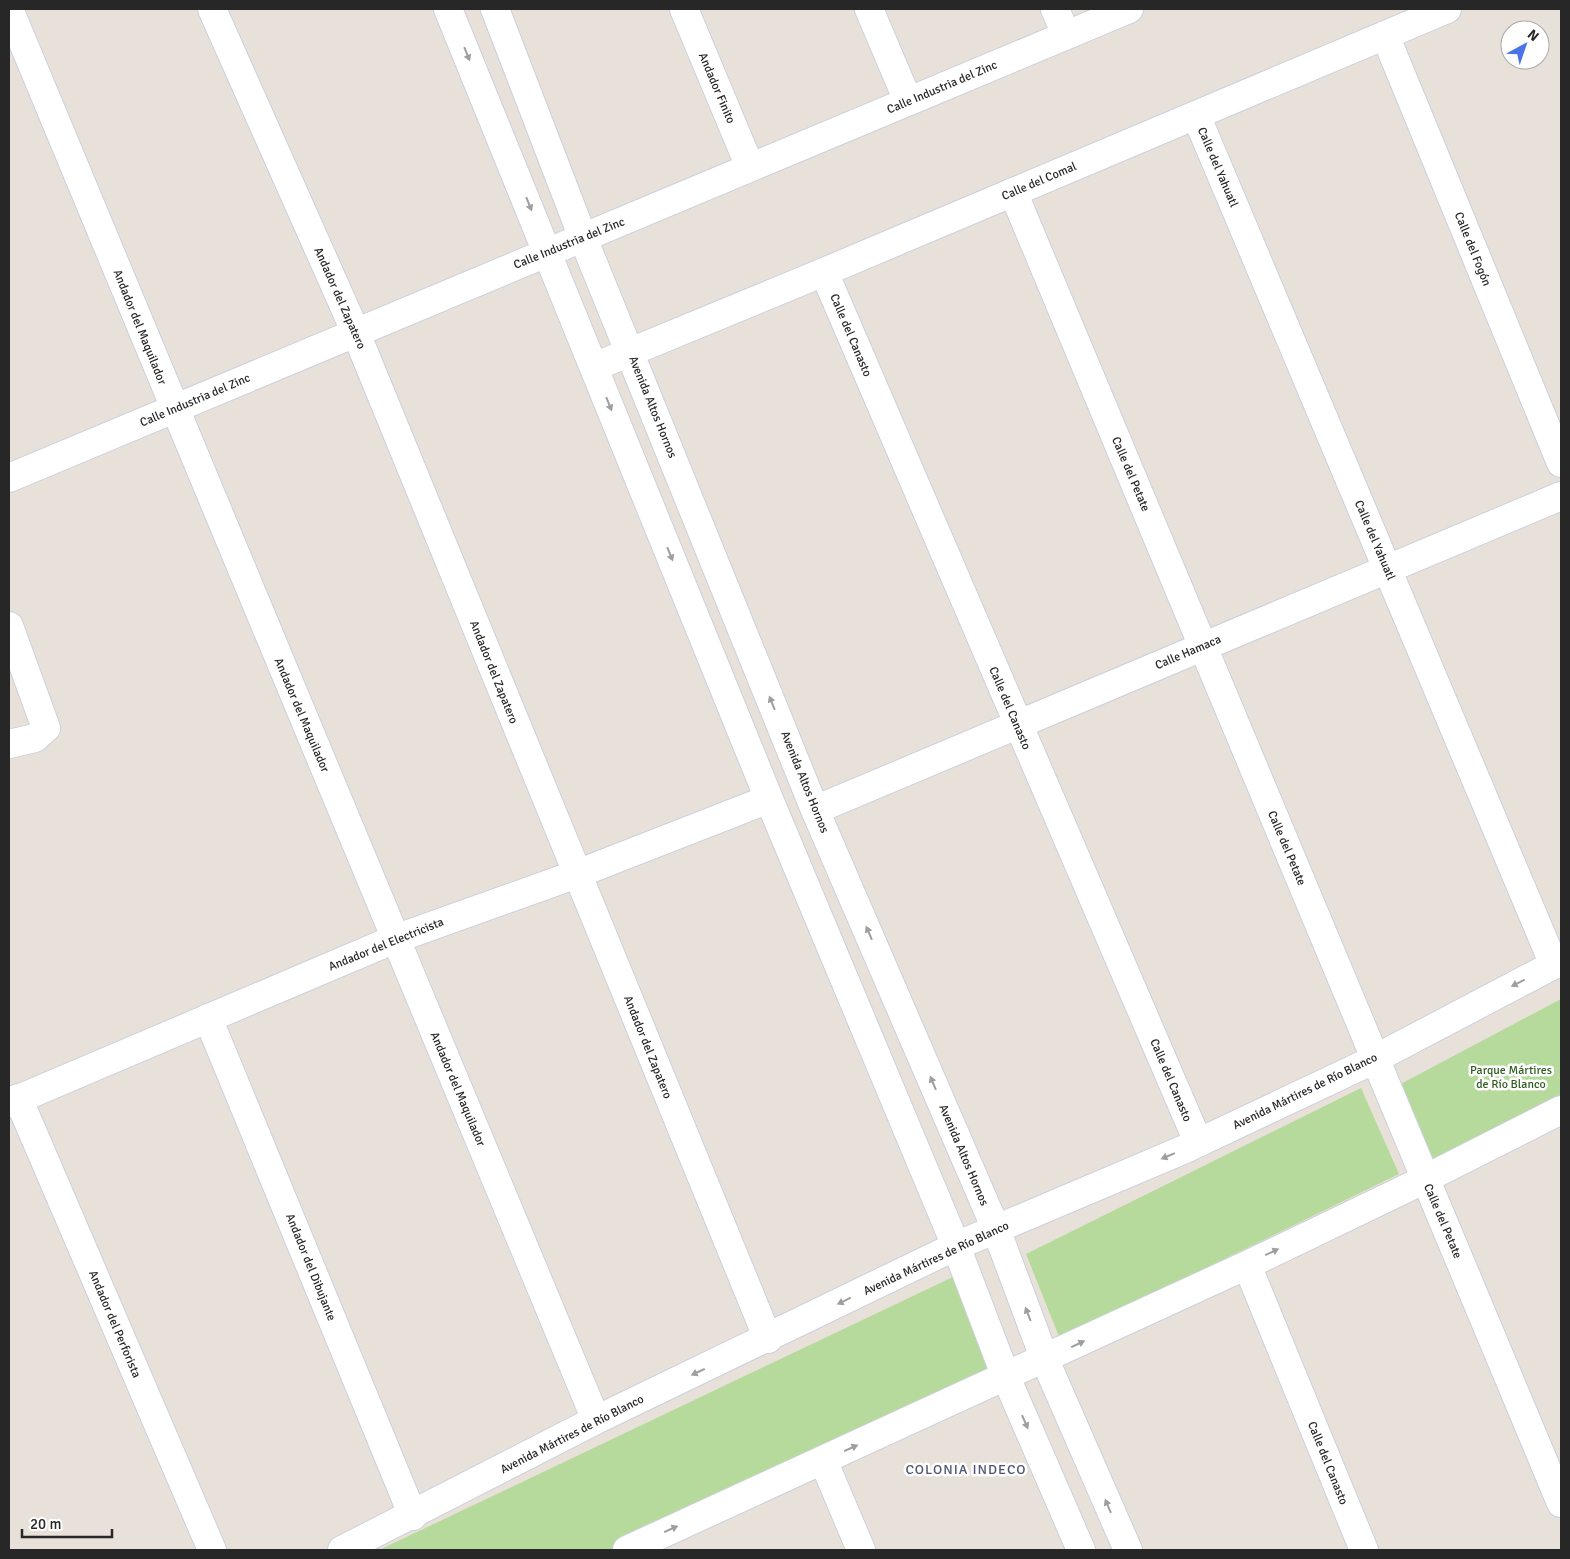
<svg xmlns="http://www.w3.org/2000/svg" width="1570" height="1559" font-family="Signika,sans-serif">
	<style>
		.green { fill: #b6da9b }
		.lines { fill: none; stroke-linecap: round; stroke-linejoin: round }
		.minor-casing { stroke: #ccd0db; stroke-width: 30 }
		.minor { stroke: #fff; stroke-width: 28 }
		.oneway { fill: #9e9e9e }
		.labels { text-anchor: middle; stroke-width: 5; stroke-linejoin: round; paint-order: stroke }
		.street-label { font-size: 12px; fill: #272727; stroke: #fff }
		.park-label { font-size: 12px; fill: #315b20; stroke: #fff }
		.neighbourhood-label { font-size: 14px; letter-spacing: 1px; fill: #4d5672; stroke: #fff }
	</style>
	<rect width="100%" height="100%" fill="#e8e1da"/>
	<path class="green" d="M1561,999V1103L1430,1168L1395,1087Z
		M1361,1088L1399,1174L1060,1339L1026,1254Z
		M955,1276L997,1371L619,1550H379Z"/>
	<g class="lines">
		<defs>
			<path id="minor" d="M9,9L596,1420
				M212,9L356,333L768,1339
				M448,9L769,799L956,1246L1006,1377L1081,1550
				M495,9L583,238L815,810L996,1229L1045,1360L1128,1550
				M684,9L750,167
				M869,9L908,101
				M1055,9L1066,35
				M1385,35L1561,463
				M1196,115L1554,965
				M1013,192L1561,1503
				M824,272L1198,1142
				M594,367L824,272L1447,9
				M9,478L1129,9
				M9,626L46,728L35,738L9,744
				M815,810L1561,496
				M208,1018L413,1516
				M18,1098L212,1550
				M9,1103L395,939L577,874L769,799
				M1247,1265L1364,1550
				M823,1460L861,1550
				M342,1550L596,1420L956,1246L1185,1149L1367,1063L1561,961
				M627,1550L1247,1265L1405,1189L1561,1110"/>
		</defs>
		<use href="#minor" class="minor-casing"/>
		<use href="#minor" class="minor"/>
	</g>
	<defs><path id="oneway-solid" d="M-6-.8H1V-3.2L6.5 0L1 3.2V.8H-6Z" transform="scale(1.25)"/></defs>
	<g class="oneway">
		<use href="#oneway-solid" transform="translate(467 54) rotate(68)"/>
		<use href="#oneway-solid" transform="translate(529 204) rotate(68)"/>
		<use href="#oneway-solid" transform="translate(609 404) rotate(68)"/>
		<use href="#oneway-solid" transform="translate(670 554) rotate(68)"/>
		<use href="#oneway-solid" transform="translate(772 703) rotate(-112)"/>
		<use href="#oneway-solid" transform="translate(869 933) rotate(-113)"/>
		<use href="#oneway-solid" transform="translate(1518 983) rotate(153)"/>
		<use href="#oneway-solid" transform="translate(933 1083) rotate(-113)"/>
		<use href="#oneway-solid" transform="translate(1168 1156) rotate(157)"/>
		<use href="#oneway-solid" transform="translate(1272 1252) rotate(-25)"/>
		<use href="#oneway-solid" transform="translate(844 1301) rotate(154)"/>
		<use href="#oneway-solid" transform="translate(1028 1314) rotate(-111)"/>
		<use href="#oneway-solid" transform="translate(1078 1344) rotate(-25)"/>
		<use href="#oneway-solid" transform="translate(698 1372) rotate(155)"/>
		<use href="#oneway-solid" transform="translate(1025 1422) rotate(66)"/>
		<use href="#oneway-solid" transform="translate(851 1448) rotate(-24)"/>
		<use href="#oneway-solid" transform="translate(1108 1506) rotate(-113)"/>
		<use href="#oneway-solid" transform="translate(671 1529) rotate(-24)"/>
	</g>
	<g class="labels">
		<g class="street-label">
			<text transform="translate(942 87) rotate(-23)" y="4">Calle Industria del Zinc</text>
			<text transform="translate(717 88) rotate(67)" y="4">Andador Finito</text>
			<text transform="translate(1218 167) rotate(67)" y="4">Calle del Yahuatl</text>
			<text transform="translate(1039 181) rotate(-23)" y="4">Calle del Comal</text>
			<text transform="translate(569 243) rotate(-22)" y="4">Calle Industria del Zinc</text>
			<text transform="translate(1473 249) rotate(68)" y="4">Calle del Fogón</text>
			<text transform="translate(340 298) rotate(66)" y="4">Andador del Zapatero</text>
			<text transform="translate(140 327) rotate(68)" y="4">Andador del Maquilador</text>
			<text transform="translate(851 335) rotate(67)" y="4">Calle del Canasto</text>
			<text transform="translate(195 400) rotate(-23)" y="4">Calle Industria del Zinc</text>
			<text transform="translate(653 407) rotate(68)" y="4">Avenida Altos Hornos</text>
			<text transform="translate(1131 474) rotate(67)" y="4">Calle del Petate</text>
			<text transform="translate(1375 540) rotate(67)" y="4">Calle del Yahuatl</text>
			<text transform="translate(1188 652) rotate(-23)" y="4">Calle Hamaca</text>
			<text transform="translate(494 672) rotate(68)" y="4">Andador del Zapatero</text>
			<text transform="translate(1010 708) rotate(67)" y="4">Calle del Canasto</text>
			<text transform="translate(302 715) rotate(67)" y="4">Andador del Maquilador</text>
			<text transform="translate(805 782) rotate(68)" y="4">Avenida Altos Hornos</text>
			<text transform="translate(1287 848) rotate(67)" y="4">Calle del Petate</text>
			<text transform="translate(386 944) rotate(-22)" y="4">Andador del Electricista</text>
			<text transform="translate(648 1047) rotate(68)" y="4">Andador del Zapatero</text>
			<text transform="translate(1171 1080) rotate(67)" y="4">Calle del Canasto</text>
			<text transform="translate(458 1089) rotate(67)" y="4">Andador del Maquilador</text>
			<text transform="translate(1305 1091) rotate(-26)" y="4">Avenida Mártires de Río Blanco</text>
			<text transform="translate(964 1155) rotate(67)" y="4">Avenida Altos Hornos</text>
			<text transform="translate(1443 1221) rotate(67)" y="4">Calle del Petate</text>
			<text transform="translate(936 1258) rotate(-25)" y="4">Avenida Mártires de Río Blanco</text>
			<text transform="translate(311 1267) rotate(68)" y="4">Andador del Dibujante</text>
			<text transform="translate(115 1324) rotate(67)" y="4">Andador del Perforista</text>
			<text transform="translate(572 1434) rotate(-27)" y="4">Avenida Mártires de Río Blanco</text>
			<text transform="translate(1328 1463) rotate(68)" y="4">Calle del Canasto</text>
		</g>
		<g class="park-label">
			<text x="1511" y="1074">Parque Mártires<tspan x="1511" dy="14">de Río Blanco</tspan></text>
		</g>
		<g class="neighbourhood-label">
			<text x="966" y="1474">COLONIA INDECO</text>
		</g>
	</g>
	<rect width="1570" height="1559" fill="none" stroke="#272727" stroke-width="20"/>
	<g transform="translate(1525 45) rotate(40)"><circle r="24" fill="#ffffff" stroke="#a9a9a9"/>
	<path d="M0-4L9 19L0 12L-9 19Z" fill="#4973e6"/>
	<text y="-8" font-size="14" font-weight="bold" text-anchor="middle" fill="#272727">N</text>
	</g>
	<path d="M22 1529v8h90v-8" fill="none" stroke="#272727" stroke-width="2.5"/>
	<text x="30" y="1529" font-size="15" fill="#272727" stroke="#ffffff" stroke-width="4" paint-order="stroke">20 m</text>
</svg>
